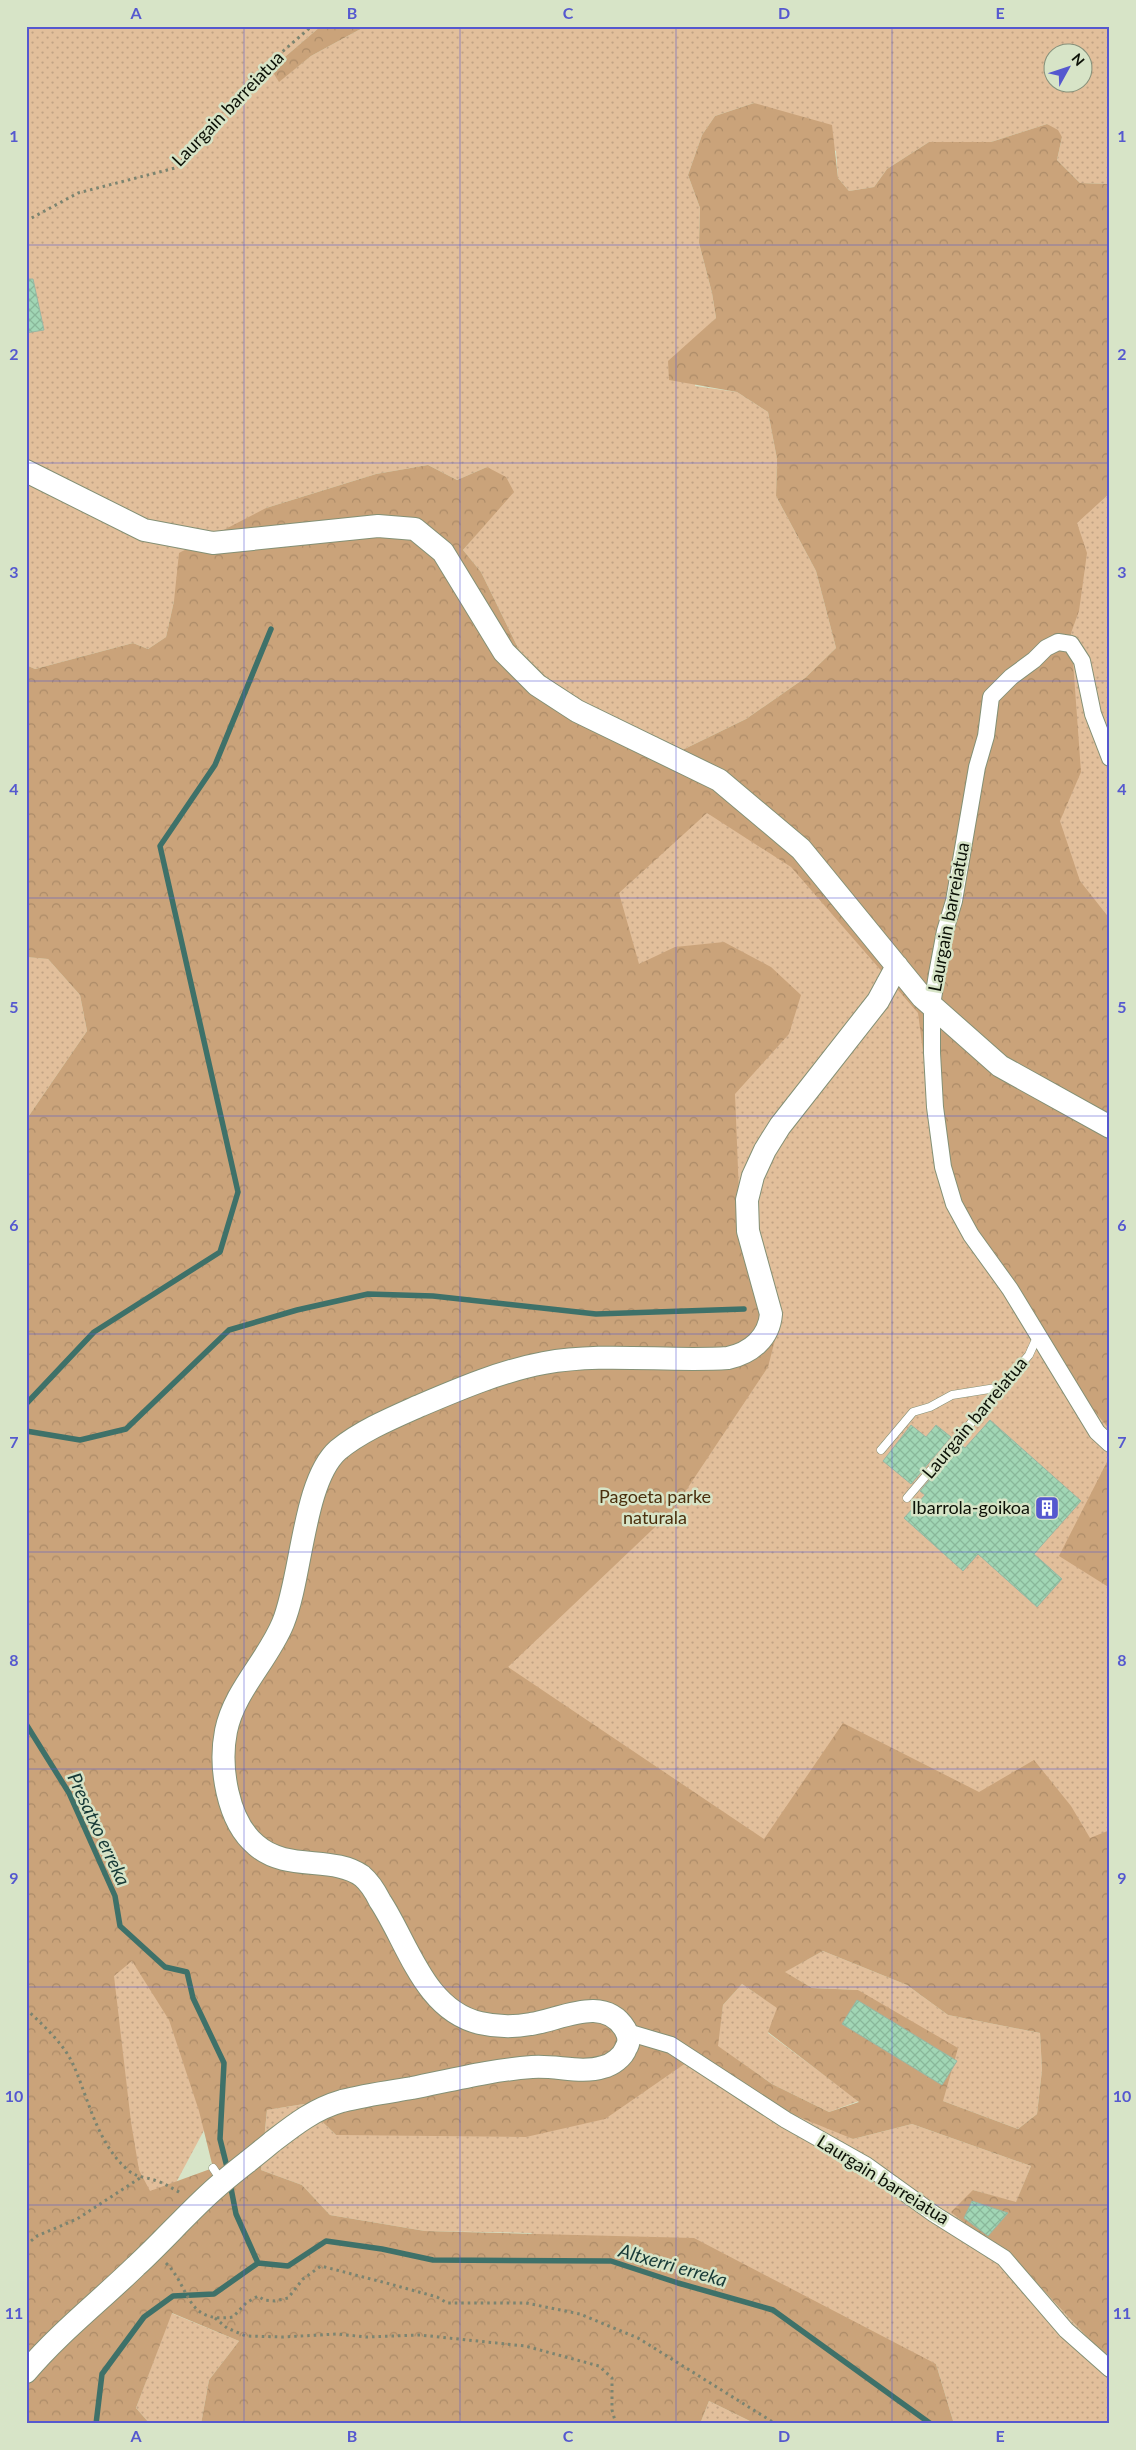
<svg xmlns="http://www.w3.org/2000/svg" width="1136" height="2450" font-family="Lato,sans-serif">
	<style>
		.grass { fill: url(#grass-dots); fill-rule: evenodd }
		.forest { fill: url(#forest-crowns); fill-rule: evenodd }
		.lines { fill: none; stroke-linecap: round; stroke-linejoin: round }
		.stream { stroke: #3e7169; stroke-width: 5.5 }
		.building { fill: url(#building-cross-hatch); stroke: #99b7a4 }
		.lane-casing { stroke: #849075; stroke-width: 9 }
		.street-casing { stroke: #849075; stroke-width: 18 }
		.secondary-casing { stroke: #849075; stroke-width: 24 }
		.path { stroke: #7b8470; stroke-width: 3; stroke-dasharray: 2.5 4; stroke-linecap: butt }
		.lane { stroke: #fff; stroke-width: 8 }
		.street { stroke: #fff; stroke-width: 16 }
		.secondary { stroke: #fff; stroke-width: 22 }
		.grid { fill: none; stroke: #5558cf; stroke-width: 1; stroke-opacity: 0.55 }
		.labels { text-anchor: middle; stroke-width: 5; stroke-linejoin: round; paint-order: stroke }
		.street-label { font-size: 18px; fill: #0c1107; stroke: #d7e4c7 }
		.park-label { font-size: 18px; fill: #4a2f0d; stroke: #d7e4c7 }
		.poi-label { font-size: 18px; fill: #0c1107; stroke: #d7e4c7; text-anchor: end }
		.water-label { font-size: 19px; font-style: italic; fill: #163936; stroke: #d7e4c7 }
		.neatline { fill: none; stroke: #5558cf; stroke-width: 2 }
		.grid-label { font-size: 16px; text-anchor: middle; font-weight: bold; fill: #5558cf }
	</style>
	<defs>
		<pattern id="grass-dots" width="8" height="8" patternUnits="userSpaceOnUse" patternTransform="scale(1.25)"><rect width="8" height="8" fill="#e2bf9b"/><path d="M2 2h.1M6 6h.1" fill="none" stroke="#c1a384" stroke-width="1.8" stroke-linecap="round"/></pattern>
		<pattern id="forest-crowns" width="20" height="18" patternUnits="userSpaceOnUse" patternTransform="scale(1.25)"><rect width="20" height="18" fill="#caa37a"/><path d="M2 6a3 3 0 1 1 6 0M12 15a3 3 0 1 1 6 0" fill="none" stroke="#ac8b68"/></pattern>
		<pattern id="building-cross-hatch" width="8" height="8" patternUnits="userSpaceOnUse" patternTransform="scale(1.25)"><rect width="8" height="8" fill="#a1d6b5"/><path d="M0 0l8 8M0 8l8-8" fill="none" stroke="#89b79a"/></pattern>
	</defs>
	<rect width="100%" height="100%" fill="#d7e4c7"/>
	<path class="grass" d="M26,26H321L279,62V81L311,56L366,26H1110V184L1080,183L1057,160L1062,137L1047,124L991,142H929L887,169L874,187L849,191L838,178L836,151L754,103L715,116L702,135L688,175L700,208L699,243L712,293L716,318L699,335L695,386L737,392L768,412L777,459L776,496L816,571L836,648L805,678L746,719L670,756L568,698L519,650L481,572L463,550L479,531L487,467L457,480L428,465L376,474L266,508L174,601L166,637L148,649L133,643L35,669L26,665ZM1054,52H1084V82H1054Z
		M1110,480V2230L1082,1988L814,1944L209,2121L155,2222L135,2245L26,1409L244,1139Z
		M26,957L48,959L80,995L87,1031L26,1120Z
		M823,1951L907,1985L948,2015L1040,2033L1042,2070L1037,2114L1018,2129L943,2101L858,1990L812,1988L784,1972Z
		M742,1984L778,2008L768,2033L859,2101L829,2112L772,2084L717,2046L723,2005Z
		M696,2056L853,2139L912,2124L1031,2166L1016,2203L973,2190L1031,2277L1104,2355L1110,2353V2424H954L936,2364L530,2233L425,2231L330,2215L302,2185L261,2170L267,2110L304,2104L336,2135L670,2073Z
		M171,2313L239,2341L209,2380L201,2424H150L136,2408Z
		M709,2401L756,2424H700Z"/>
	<path class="forest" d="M321,26H366L311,56L279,82L274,74L279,62Z
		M754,103L832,125L838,178L849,191L874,187L887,169L929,142H991L1047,124L1058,130L1062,137L1057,160L1080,183L1110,184V493L1077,523L1087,553L1079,611L1071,633L1081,772L1060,821L1080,881L1110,919V1430L1091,1407L940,1183L918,1013L791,867L707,813L619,893L639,964L675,947L724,942L771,967L801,995L789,1034L735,1094L740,1219L775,1340L768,1367L673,1510L508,1667L764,1839L843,1723L979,1792L1034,1760L1071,1806L1090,1838L1110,1830V2353L1104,2355L1031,2277L951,2212L973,2190L1016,2202L1031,2166L912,2124L853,2139L789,2113L696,2056L605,2119L526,2137L336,2135L304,2104L267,2110L261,2170L302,2185L330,2215L425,2231L694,2238L936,2364L954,2424H756L709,2401L700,2424H201L209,2380L239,2341L172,2313L136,2408L150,2424H26V1120L87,1031L80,995L48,959L26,957V665L35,669L133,643L148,649L166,637L174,601L179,553L266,508L376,474L428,465L457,480L487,467L506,477L514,492L463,550L481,572L519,650L568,698L670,756L746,719L805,678L836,648L816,571L776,496L777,459L768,412L737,392L669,380L668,361L716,318L712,293L699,243L700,208L688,175L702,135L715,116ZM823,1951L907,1985L948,2015L1040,2033L1042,2070L1037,2114L1018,2129L943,2101L958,2048L858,1990L812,1988L785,1972ZM132,1961L169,2020L199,2111L213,2168L150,2191L139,2170L131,2122L114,1976ZM742,1984L777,2008L768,2032L859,2102L829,2112L772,2084L718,2046L723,2005Z
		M1110,1456V1588L1059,1556Z"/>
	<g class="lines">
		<path class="stream" d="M26,1404L94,1332L220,1252L238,1192L160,846L215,765L271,629
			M26,1431L80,1440L126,1429L229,1330L297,1310L368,1294L433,1296L596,1314L744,1309
			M26,1724L69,1793L115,1896L120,1926L165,1967L187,1972L193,1998L224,2063L220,2139L228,2171
			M230,2183L236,2214L258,2263
			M258,2263L288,2266L326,2241L382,2249L433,2260L611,2261L678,2283L773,2310L931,2424
			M96,2424L102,2374L144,2317L173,2296L214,2294L258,2263"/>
	</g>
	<path class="building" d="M26,279H33L44,330L26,333Z
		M990,1420L1081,1501L1034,1554L1062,1579L1037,1607L978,1554L963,1571L904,1518L925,1495L920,1491L960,1444L965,1448Z
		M911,1425L926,1437L936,1425L951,1437L911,1484L883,1461Z
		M857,2000L957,2061L942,2085L842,2024Z
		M972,2201L1008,2213L988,2236L964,2218Z"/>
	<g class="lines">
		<defs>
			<path id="lane" d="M881,1450L913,1412L930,1407L952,1395L1002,1387
				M907,1498L1029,1355L1038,1335
				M213,2168L221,2180"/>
			<path id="street" d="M1110,758L1093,714L1082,661L1071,644L1058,642L1046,648L1034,660L1011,677L991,697L986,736L977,767L954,901L945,931L937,974L932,1005V1053L935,1107L943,1167L954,1204L971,1235L1010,1289L1097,1432L1110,1444
				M627,2032L671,2045L786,2120L866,2165L934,2214L1004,2258L1066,2330L1110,2369"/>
			<path id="secondary" d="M26,471L144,530L213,543L378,526L415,529L443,552L504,652L537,685L577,711L719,780L801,849L922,997L1000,1066L1110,1127
				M26,2372C59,2333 100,2301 136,2266C161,2243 184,2217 209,2194C229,2175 251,2160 272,2142C294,2125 314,2109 342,2101C365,2095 388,2092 412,2088C452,2080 491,2070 532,2067C556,2065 581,2074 603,2067C612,2065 623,2057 626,2048C630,2042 629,2036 625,2029C604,1994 560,2020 531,2024C515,2027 497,2027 480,2023C424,2010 408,1943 380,1901C376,1893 369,1882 362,1876C333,1855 286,1872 256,1845C227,1821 219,1766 226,1731C234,1691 268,1660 283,1623C302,1577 303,1481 338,1450C361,1431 392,1418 419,1406C459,1389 501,1371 544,1363C604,1352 667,1362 728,1358C751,1353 769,1338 771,1314L748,1231L747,1200L753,1176L765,1150L780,1126L878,1001L897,966"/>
		</defs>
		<use href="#lane" class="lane-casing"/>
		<use href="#street" class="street-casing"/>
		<use href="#secondary" class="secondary-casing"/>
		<path class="path" d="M26,221L78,193L175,168L191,151L214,120L252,78L312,26
			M26,2009C43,2025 63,2043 73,2064C89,2100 97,2144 129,2171C138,2178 147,2177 157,2181C166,2184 173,2189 181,2193
			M26,2245L37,2236L77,2219L140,2178
			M166,2263C191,2288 185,2324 233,2317L246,2303L258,2296L264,2300L275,2301L288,2298L303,2279L321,2266L390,2284L437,2297L447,2303H526L580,2314L638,2338L776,2424
			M215,2318L227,2328L246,2336L283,2337L337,2334L366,2337L420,2335L525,2346L599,2366L612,2378V2410L616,2424"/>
		<use href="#lane" class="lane"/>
		<use href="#street" class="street"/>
		<use href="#secondary" class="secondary"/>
	</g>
	<path class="grid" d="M244,26V2424M460,26V2424M676,26V2424M892,26V2424M26,245H1110M26,463H1110M26,681H1110M26,898H1110M26,1116H1110M26,1334H1110M26,1552H1110M26,1769H1110M26,1987H1110M26,2205H1110"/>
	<defs>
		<symbol id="building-square" viewBox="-11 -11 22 22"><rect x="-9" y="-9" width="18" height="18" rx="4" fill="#5558cf" stroke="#d7e4c7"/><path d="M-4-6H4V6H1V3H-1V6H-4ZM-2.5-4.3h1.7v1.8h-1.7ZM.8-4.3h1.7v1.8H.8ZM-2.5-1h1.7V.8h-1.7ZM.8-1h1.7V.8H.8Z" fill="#fff"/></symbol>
	</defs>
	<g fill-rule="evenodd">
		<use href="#building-square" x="1033" y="1494" width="28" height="28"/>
	</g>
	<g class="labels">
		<g class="street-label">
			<text transform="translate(228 109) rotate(-46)" y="6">Laurgain barreiatua</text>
			<text transform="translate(949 917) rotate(-79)" y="6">Laurgain barreiatua</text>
			<text transform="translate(975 1418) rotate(-50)" y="6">Laurgain barreiatua</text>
			<text transform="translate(883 2180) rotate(32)" y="6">Laurgain barreiatua</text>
		</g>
		<g class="park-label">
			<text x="655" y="1503">Pagoeta parke<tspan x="655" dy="21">naturala</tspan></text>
		</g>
		<g class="poi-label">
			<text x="1030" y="1514">Ibarrola-goikoa</text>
		</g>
		<g class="water-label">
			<text transform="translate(99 1829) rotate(65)" y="7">Presatxo erreka</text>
			<text transform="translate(673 2265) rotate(16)" y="7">Altxerri erreka</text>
		</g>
	</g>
	<rect width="1136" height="2450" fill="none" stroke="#d7e4c7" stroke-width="55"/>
	<g transform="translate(1068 68) rotate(50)"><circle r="24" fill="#d7e4c7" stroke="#86907a"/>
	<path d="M0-4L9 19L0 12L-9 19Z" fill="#5558cf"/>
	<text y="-8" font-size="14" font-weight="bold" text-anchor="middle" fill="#0c1107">N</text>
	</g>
	<rect x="28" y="28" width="1080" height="2394" class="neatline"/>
	<g class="grid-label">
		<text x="136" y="19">A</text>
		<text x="352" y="19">B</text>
		<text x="568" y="19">C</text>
		<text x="784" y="19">D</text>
		<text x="1000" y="19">E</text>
		<text x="14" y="142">1</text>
		<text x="1122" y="142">1</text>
		<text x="14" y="360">2</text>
		<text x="1122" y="360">2</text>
		<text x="14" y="578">3</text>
		<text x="1122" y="578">3</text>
		<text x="14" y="795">4</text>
		<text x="1122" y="795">4</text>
		<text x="14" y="1013">5</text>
		<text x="1122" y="1013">5</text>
		<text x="14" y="1231">6</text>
		<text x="1122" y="1231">6</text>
		<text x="14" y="1448">7</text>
		<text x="1122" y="1448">7</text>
		<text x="14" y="1666">8</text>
		<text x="1122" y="1666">8</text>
		<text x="14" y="1884">9</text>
		<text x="1122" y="1884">9</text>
		<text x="14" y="2102">10</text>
		<text x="1122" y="2102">10</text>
		<text x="14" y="2319">11</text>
		<text x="1122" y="2319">11</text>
		<text x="136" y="2442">A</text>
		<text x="352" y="2442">B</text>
		<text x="568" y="2442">C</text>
		<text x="784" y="2442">D</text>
		<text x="1000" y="2442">E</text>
	</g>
</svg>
